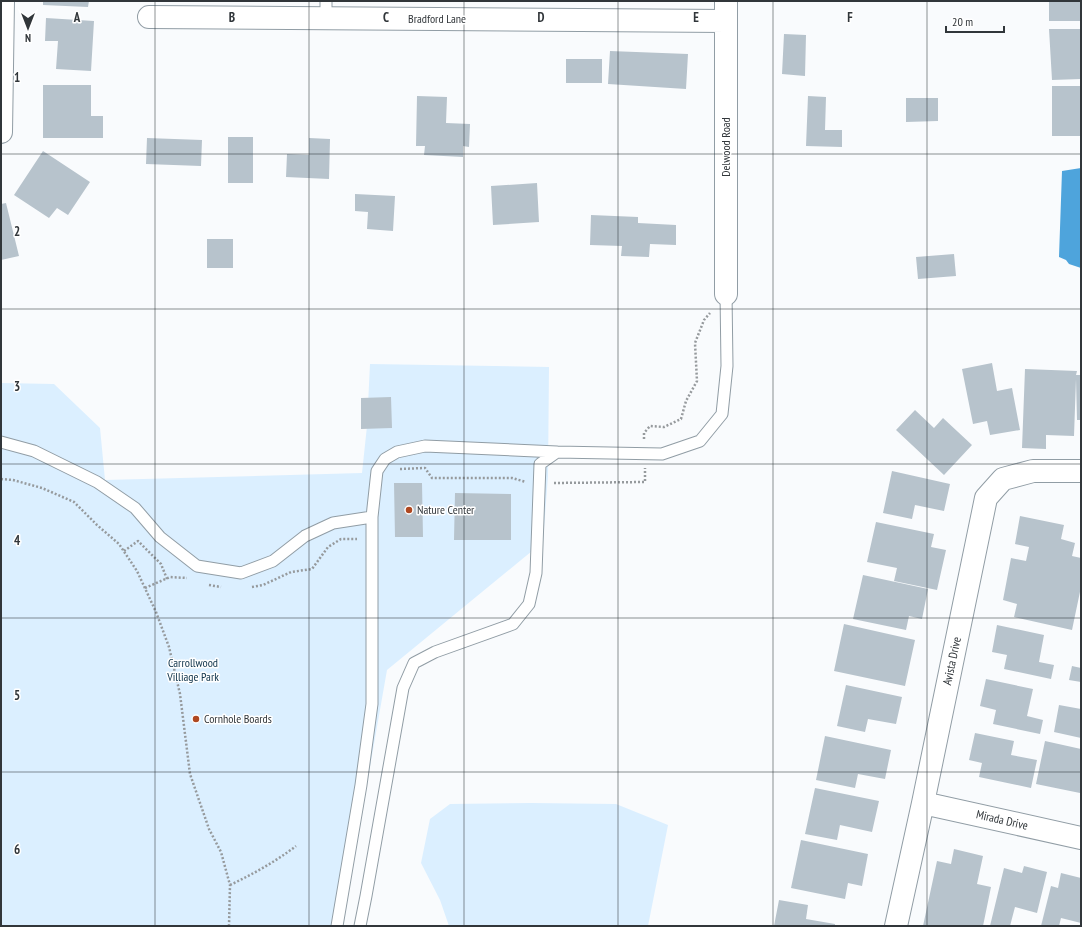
<svg xmlns="http://www.w3.org/2000/svg" width="1082" height="927" font-family="'PT Sans Narrow',sans-serif">
	<style>
		.green { fill: #dbefff }
		.water { fill: #4ea4dc }
		.building { fill: #b7c3cc }
		.lines { fill: none; stroke-linecap: round; stroke-linejoin: round }
		.service-casing { stroke: #919da5; stroke-width: 13 }
		.minor-casing { stroke: #919da5; stroke-width: 24 }
		.path { stroke: #969a9d; stroke-width: 2.5; stroke-dasharray: 2 2; stroke-linecap: butt }
		.service { stroke: #fff; stroke-width: 11 }
		.minor { stroke: #fff; stroke-width: 22 }
		.grid { fill: none; stroke: #31363a; stroke-width: 1; stroke-opacity: 0.55 }
		.poi-dot { fill: #af4821; stroke: #fff; stroke-width: 1.5 }
		.labels { text-anchor: middle; stroke-width: 3; stroke-linejoin: round; paint-order: stroke }
		.street-label { font-size: 12px; fill: #31363a; stroke: #fff }
		.poi-label { font-size: 12px; fill: #31363a; stroke: #fff; text-anchor: start }
		.park-label { font-size: 12px; fill: #0d3249; stroke: #fff }
		.grid-label { font-size: 13px; text-anchor: middle; font-weight: bold; fill: #31363a; stroke: #fff; stroke-width: 3; stroke-linejoin: round; paint-order: stroke }
	</style>
	<rect width="100%" height="100%" fill="#f9fbfd"/>
	<path class="green" d="M370,364L549,367L548,476L543,542L387,670L342,926H1V383L54,384L100,428L105,480L362,473L367,426Z
		M531,803L616,804L668,825L648,926H449L440,900L421,863L430,819L450,804Z"/>
	<path class="water" d="M1081,168V268L1069,264L1066,260L1059,257L1062,171Z"/>
	<path class="building" d="M43,1H89L88,7L43,5Z
		M1049,1H1081V21H1049Z
		M46,18L94,21L91,71L56,69L58,41H45Z
		M1049,29H1081V79L1052,80Z
		M784,34L806,35L805,76L782,74Z
		M610,51L688,54L686,89L608,84Z
		M566,59H602V83H566Z
		M43,85H91V116H103V138H43Z
		M1052,86H1081V136H1052Z
		M417,96L447,97L446,123L470,124L469,147L463,146V157L424,155L425,146H416Z
		M808,96L826,97L825,130H842V147L806,146Z
		M906,98H938V121L906,122Z
		M228,137H253V183H228Z
		M147,138L202,140L201,166L146,164Z
		M309,138L330,139L329,179L286,177L287,154L309,155Z
		M43,151L90,182L68,215L57,208L49,218L14,195Z
		M537,183L539,222L493,225L491,186Z
		M355,194L395,196L393,231L367,229L368,212L355,211Z
		M6,203L19,256L1,260V204Z
		M591,215L638,217V223L676,225V245L650,244L649,257L621,256L622,246L590,245Z
		M207,239H233V268H207Z
		M954,254L956,276L918,279L916,257Z
		M992,363L997,391L1012,388L1020,430L990,435L987,421L973,424L962,369Z
		M1025,369L1077,371L1076,375H1081V420H1077L1076,379L1074,436L1046,435V449L1022,448Z
		M391,397L392,428L361,429V398Z
		M915,410L934,428L943,418L972,445L944,475L896,430Z
		M892,471L950,484L944,511L915,505L912,519L883,513Z
		M394,483H422L423,537H395Z
		M455,493L511,494V540H454Z
		M1020,516L1064,525L1061,539L1075,543L1072,556L1081,558V587L1072,630L1014,617L1017,604L1003,600L1011,558L1026,561L1029,547L1015,544Z
		M876,522L934,534L931,547L946,550L937,590L894,581L897,568L867,562Z
		M863,575L928,589L922,619L909,616L906,630L853,619Z
		M844,624L915,640L905,686L834,671Z
		M997,625L1044,635L1039,662L1054,665L1051,679L1004,669L1007,655L992,652Z
		M1072,666L1081,668V682L1069,680Z
		M986,679L1033,689L1027,716L1043,720L1040,734L993,724L996,710L980,706Z
		M846,685L902,697L896,724L868,719L865,732L837,726Z
		M1059,705L1081,709V738L1054,732Z
		M975,733L1014,741L1011,755L1037,760L1031,788L979,777L982,763L969,760Z
		M825,736L891,750L885,779L858,774L855,788L816,780Z
		M1045,741L1081,749L1080,793L1036,784Z
		M815,788L879,801L872,832L840,825L837,840L805,834Z
		M801,840L868,854L862,886L848,883L845,899L791,888Z
		M954,849L983,856L977,884L991,887L983,926H923L937,861L951,864Z
		M1024,866L1047,872L1037,913L1015,907L1010,926H990L1004,868L1022,873Z
		M1061,873L1081,878V923L1061,918L1059,926H1041L1051,886L1058,888Z
		M779,900L808,905L806,919L835,924V926H774Z"/>
	<g class="lines">
		<defs>
			<path id="service" d="M326,1V18
				M1,442L34,451L97,482L135,508L160,537L197,566L241,573L273,561L305,536L333,523L372,517V704L361,785L337,926
				M372,517L377,471L385,459L397,452L425,446L557,452
				M360,926L366,896L403,688L414,663L435,652L513,624L529,604L536,573L540,464L557,452L662,454L700,441L722,414L727,366L726,294"/>
			<path id="minor" d="M149,17L726,21
				M1,132L3,1
				M726,294V1
				M923,803L1081,838
				M896,926L923,803L986,498L1003,479L1033,471H1081"/>
		</defs>
		<use href="#service" class="service-casing"/>
		<use href="#minor" class="minor-casing"/>
		<path class="path" d="M644,439V433L650,426L664,427L681,419L686,401L697,381L695,343L704,320L710,313
			M400,469L425,468L432,478H512L526,482
			M1,479L13,480L42,488L74,502L97,525L119,544L137,571L156,612L169,647L180,694L190,774L209,829L221,852L230,885L229,926
			M554,483L645,482V468
			M124,551L138,541L161,564L167,579
			M209,585L221,587
			M252,587L263,585L291,572L312,569L328,547L341,539H357
			M145,588L170,577L187,578
			M230,885C253,874 275,862 296,846"/>
		<use href="#service" class="service"/>
		<use href="#minor" class="minor"/>
	</g>
	<path class="grid" d="M155,1V926M309,1V926M464,1V926M618,1V926M773,1V926M927,1V926M1,154H1081M1,309H1081M1,464H1081M1,618H1081M1,772H1081"/>
	<g class="poi-dot">
		<circle cx="409" cy="510" r="4"/>
		<circle cx="196" cy="719" r="4"/>
	</g>
	<g class="labels">
		<g class="street-label">
			<text x="437" y="23">Bradford Lane</text>
			<text transform="translate(726 147) rotate(-90)" y="4">Delwood Road</text>
			<text transform="translate(952 661) rotate(-78)" y="4">Avista Drive</text>
			<text transform="translate(1002 820) rotate(13)" y="4">Mirada Drive</text>
		</g>
		<g class="poi-label">
			<text x="417" y="514">Nature Center</text>
			<text x="204" y="723">Cornhole Boards</text>
		</g>
		<g class="park-label">
			<text x="193" y="667">Carrollwood<tspan x="193" dy="14">Villiage Park</tspan></text>
		</g>
	</g>
	<g class="grid-label">
		<text x="77" y="22">A</text>
		<text x="232" y="22">B</text>
		<text x="386" y="22">C</text>
		<text x="541" y="22">D</text>
		<text x="696" y="22">E</text>
		<text x="850" y="22">F</text>
		<text x="17" y="82">1</text>
		<text x="17" y="236">2</text>
		<text x="17" y="391">3</text>
		<text x="17" y="545">4</text>
		<text x="17" y="700">5</text>
		<text x="17" y="854">6</text>
	</g>
	<rect width="1082" height="927" fill="none" stroke="#31363a" stroke-width="4"/>
	<g transform="translate(28 28) rotate(180)" stroke="#ffffff" stroke-width="3" paint-order="stroke">
	<path d="M0-3L7 15L0 10L-7 15Z" fill="#31363a"/>
	<text y="-6" font-size="11" font-weight="bold" text-anchor="middle" fill="#31363a">N</text>
	</g>
	<path d="M946 26v6h58v-6" fill="none" stroke="#31363a" stroke-width="2"/>
	<text x="952" y="26" font-size="12" fill="#31363a" stroke="#ffffff" stroke-width="3" paint-order="stroke">20 m</text>
</svg>
